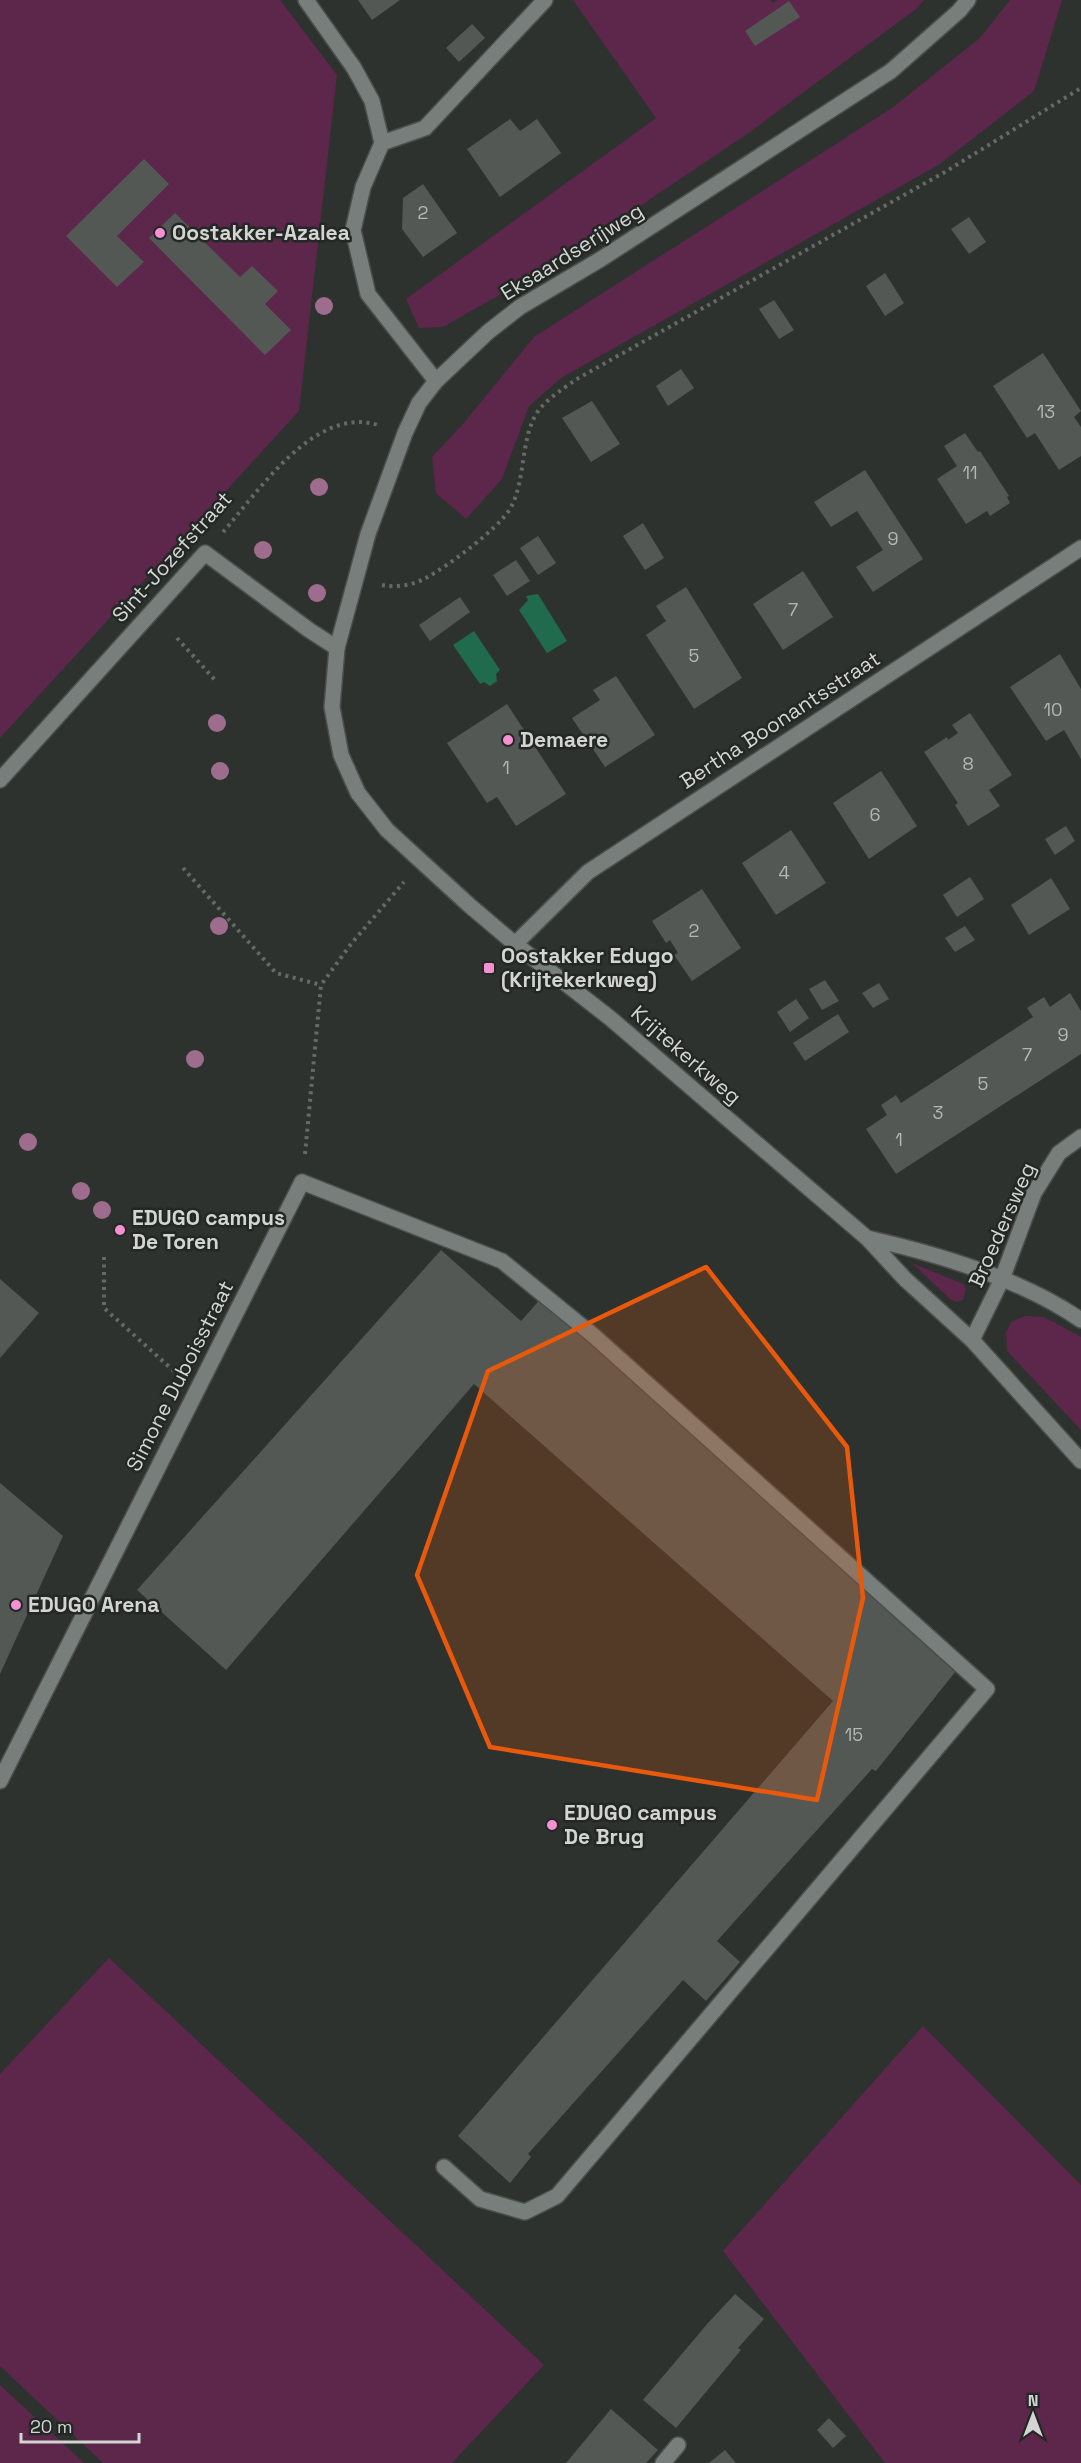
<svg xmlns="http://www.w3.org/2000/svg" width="1081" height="2463" font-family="'Space Grotesk',sans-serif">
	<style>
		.green { fill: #5d264b }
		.water { fill: #206a4e }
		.building { fill: #535855 }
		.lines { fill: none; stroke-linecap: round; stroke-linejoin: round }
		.lane-casing { stroke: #4a4e4c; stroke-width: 18 }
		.street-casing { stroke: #4a4e4c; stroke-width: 18 }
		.secondary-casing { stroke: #4a4e4c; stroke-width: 18 }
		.path { stroke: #656a67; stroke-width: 4; stroke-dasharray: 3 4.5; stroke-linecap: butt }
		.lane { stroke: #787e7b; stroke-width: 15 }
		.street { stroke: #787e7b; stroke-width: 15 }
		.secondary { stroke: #787e7b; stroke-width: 15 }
		.tree { fill: #9e6c8c }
		.marked { fill: #e8590c; fill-opacity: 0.2; stroke: #e8590c; stroke-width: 4.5; stroke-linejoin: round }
		.poi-dot { fill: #f591d2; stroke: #232825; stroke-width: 2 }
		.labels { text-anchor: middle; stroke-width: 5; stroke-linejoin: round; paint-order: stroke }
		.number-label { font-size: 18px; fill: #b2b6b4 }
		.poi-label { font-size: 21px; font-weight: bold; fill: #d2d5d3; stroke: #232825; text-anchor: start }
		.street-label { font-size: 21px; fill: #d2d5d3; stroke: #232825 }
	</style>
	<rect width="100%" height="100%" fill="#2d322f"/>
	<path class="green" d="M0,0H280L337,75L299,411L0,738Z
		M573,0H770L773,3L777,0H924L916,9L750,132L554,264L443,327L419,328L406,299L656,118Z
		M1010,0H1062L1034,91L940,164L561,378L529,406L502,479L466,519L436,493L432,457L463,424L534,337L892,108L980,38Z
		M912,1263L963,1284L966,1289L963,1300L957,1302L951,1300Z
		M1025,1316L1044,1317L1081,1337V1430L1007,1351L1006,1333L1011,1322Z
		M109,1958L544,2365L452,2463H103L0,2366V2074Z
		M923,2026L1081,2185V2463H885L723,2251Z
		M0,2385L84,2463H0Z"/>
	<path class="water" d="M538,594L567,641L547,653L519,610L528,600L526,596Z
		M474,631L500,670L496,674L497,681L490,686L484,682L480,684L453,645Z"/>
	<path class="building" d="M358,0H400L372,20Z
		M789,1L800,17L755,46L745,31Z
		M472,24L485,38L459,62L446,48Z
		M510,119L520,131L537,119L561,153L500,197L467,149Z
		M144,159L169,184L117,236L144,262L117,287L66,236Z
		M423,184L457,233L423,257L402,229L403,198Z
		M175,213L240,277L252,266L278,291L265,304L291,330L265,355L149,238Z
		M969,217L986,242L969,254L951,229Z
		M885,273L904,303L885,316L866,286Z
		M774,300L794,330L779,339L759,309Z
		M1043,353L1081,411L1074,417L1081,427V456L1059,470L1035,433L1027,438L993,386Z
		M681,369L694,388L668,406L656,386Z
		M592,401L620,444L591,462L562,418Z
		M965,433L978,452L980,451L1009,496L1007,497L1010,503L990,516L987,511L966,524L937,479L957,466L944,446Z
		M865,470L923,559L873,592L856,567L883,550L857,511L831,527L814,502Z
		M643,523L664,558L645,570L623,536Z
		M538,536L556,563L538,575L520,548Z
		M516,560L530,581L507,596L493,575Z
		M803,571L833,617L783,650L753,604Z
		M686,587L742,678L694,709L646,635L666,621L656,606Z
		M460,597L470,612L430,641L419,625Z
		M1060,654L1081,689V759L1064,730L1046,741L1010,687Z
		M616,676L655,735L605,767L572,718L600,700L593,690Z
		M507,704L566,794L516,826L497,797L487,803L447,743Z
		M970,713L1012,775L989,790L1000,806L968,826L955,805L958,803L924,752L947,737L948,740L958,733L952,725Z
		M881,771L917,826L869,859L833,803Z
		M1066,826L1075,841L1055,855L1045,839Z
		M791,830L826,883L776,915L742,863Z
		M970,877L984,899L957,917L943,895Z
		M1051,878L1070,909L1029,935L1011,905Z
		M702,889L741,948L692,981L674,955L678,953L670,940L666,943L652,921Z
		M965,926L975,940L955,952L945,938Z
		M825,980L839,1001L822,1010L809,989Z
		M879,983L889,999L873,1008L862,993Z
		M1070,993L1081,1011V1054L896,1174L866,1129L887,1115L881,1105L896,1095L901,1103L1033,1017L1027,1008L1044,997L1050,1007Z
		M796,999L809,1018L790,1032L777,1012Z
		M838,1014L849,1032L805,1061L793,1043Z
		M441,1250L521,1321L544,1295L960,1666L876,1771L872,1769L717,1941L740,1962L706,2001L683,1980L528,2154L531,2157L510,2183L458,2136L833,1701L474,1384L226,1670L137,1590Z
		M0,1279L39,1313L0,1358Z
		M0,1483L63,1536L0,1674Z
		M735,2294L764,2319L738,2348L741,2350L676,2428L643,2400L708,2323Z
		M611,2409L658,2450L646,2463H566Z
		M829,2418L846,2436L833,2448L817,2430Z
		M725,2450L736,2463H709Z"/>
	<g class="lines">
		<defs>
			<path id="lane" d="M302,1182L502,1261L594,1336L987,1689L557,2196L525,2212L480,2199L444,2167
				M663,2463L678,2445"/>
			<path id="street" d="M306,0L354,68L372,101L382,143L363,187L353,230L368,294L436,381
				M382,143L425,128L545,0
				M0,780L205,553L309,630L337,648
				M515,944L588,872L1081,548
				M972,1340L1002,1279L1034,1193L1059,1153L1081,1137
				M0,1781L302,1182"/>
			<path id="secondary" d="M968,0L959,11L891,71L601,259L520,307L488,332L436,381L419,403L405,433L368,534L337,648L332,707L341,755L358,793L387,830L469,905L515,944L610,1018L867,1238L905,1279L972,1340L1081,1461
				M867,1238C938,1254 1020,1278 1081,1320"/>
		</defs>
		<use href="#lane" class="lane-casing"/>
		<use href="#street" class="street-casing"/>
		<use href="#secondary" class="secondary-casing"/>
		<path class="path" d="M223,532C258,492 315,405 378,425
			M382,585C396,588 413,585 426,578C448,566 498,529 510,509C526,480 520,445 535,416C543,401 562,390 575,380L945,172L1081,88
			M177,638L215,680
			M183,868L276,973L321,985
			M305,1154L321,985L351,944L404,882
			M104,1257V1308L175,1372"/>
		<use href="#lane" class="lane"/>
		<use href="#street" class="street"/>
		<use href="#secondary" class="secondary"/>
	</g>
	<g class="tree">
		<circle cx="324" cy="306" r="9"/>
		<circle cx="319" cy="487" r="9"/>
		<circle cx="263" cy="550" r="9"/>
		<circle cx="317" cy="593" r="9"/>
		<circle cx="217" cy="723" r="9"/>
		<circle cx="220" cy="771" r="9"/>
		<circle cx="219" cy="926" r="9"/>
		<circle cx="195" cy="1059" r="9"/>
		<circle cx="28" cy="1142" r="9"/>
		<circle cx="81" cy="1191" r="9"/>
		<circle cx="102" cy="1210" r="9"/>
	</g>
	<path class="marked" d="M706,1267L847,1447L863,1598L817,1800L490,1747L417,1575L488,1371Z"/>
	<g class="poi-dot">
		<circle cx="160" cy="233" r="6"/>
		<circle cx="508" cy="740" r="6"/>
		<rect x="483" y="962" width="12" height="12" rx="3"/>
		<circle cx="120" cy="1230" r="6"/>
		<circle cx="16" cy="1605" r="6"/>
		<circle cx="552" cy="1825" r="6"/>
	</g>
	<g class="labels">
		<g class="number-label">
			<text x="423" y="219">2</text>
			<text x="1046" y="418">13</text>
			<text x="970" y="479">11</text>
			<text x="893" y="545">9</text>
			<text x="793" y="616">7</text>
			<text x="694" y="662">5</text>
			<text x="1053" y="716">10</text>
			<text x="968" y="770">8</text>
			<text x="506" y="774">1</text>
			<text x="875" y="821">6</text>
			<text x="784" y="879">4</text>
			<text x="694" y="937">2</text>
			<text x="1063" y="1041">9</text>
			<text x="1027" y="1061">7</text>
			<text x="983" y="1090">5</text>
			<text x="938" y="1119">3</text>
			<text x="899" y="1146">1</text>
			<text x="854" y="1741">15</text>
		</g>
		<g class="poi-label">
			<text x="172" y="240">Oostakker-Azalea</text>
			<text x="520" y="747">Demaere</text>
			<text x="501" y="963">Oostakker Edugo<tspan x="501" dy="24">(Krijtekerkweg)</tspan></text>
			<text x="132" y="1225">EDUGO campus<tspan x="132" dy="24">De Toren</tspan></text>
			<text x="28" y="1612">EDUGO Arena</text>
			<text x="564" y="1820">EDUGO campus<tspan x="564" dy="24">De Brug</tspan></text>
		</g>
		<g class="street-label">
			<text transform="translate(572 252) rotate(-32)" y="7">Eksaardserijweg</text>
			<text transform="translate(172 557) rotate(-48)" y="7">Sint-Jozefstraat</text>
			<text transform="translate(780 720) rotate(-33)" y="7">Bertha Boonantsstraat</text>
			<text transform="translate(686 1055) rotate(41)" y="7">Krijtekerkweg</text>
			<text transform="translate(1002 1225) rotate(-66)" y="7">Broedersweg</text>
			<text transform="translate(180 1376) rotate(-63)" y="7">Simone Duboisstraat</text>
		</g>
	</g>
	<g transform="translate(1033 2415)" stroke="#232825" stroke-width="4.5" paint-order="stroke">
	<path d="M0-4.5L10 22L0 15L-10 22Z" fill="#d2d5d3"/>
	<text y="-9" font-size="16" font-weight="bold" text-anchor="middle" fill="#d2d5d3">N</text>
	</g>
	<path d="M21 2433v9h118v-9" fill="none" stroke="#d2d5d3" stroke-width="3"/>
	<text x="30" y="2433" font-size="18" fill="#d2d5d3" stroke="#232825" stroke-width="4.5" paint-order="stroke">20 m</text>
</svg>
